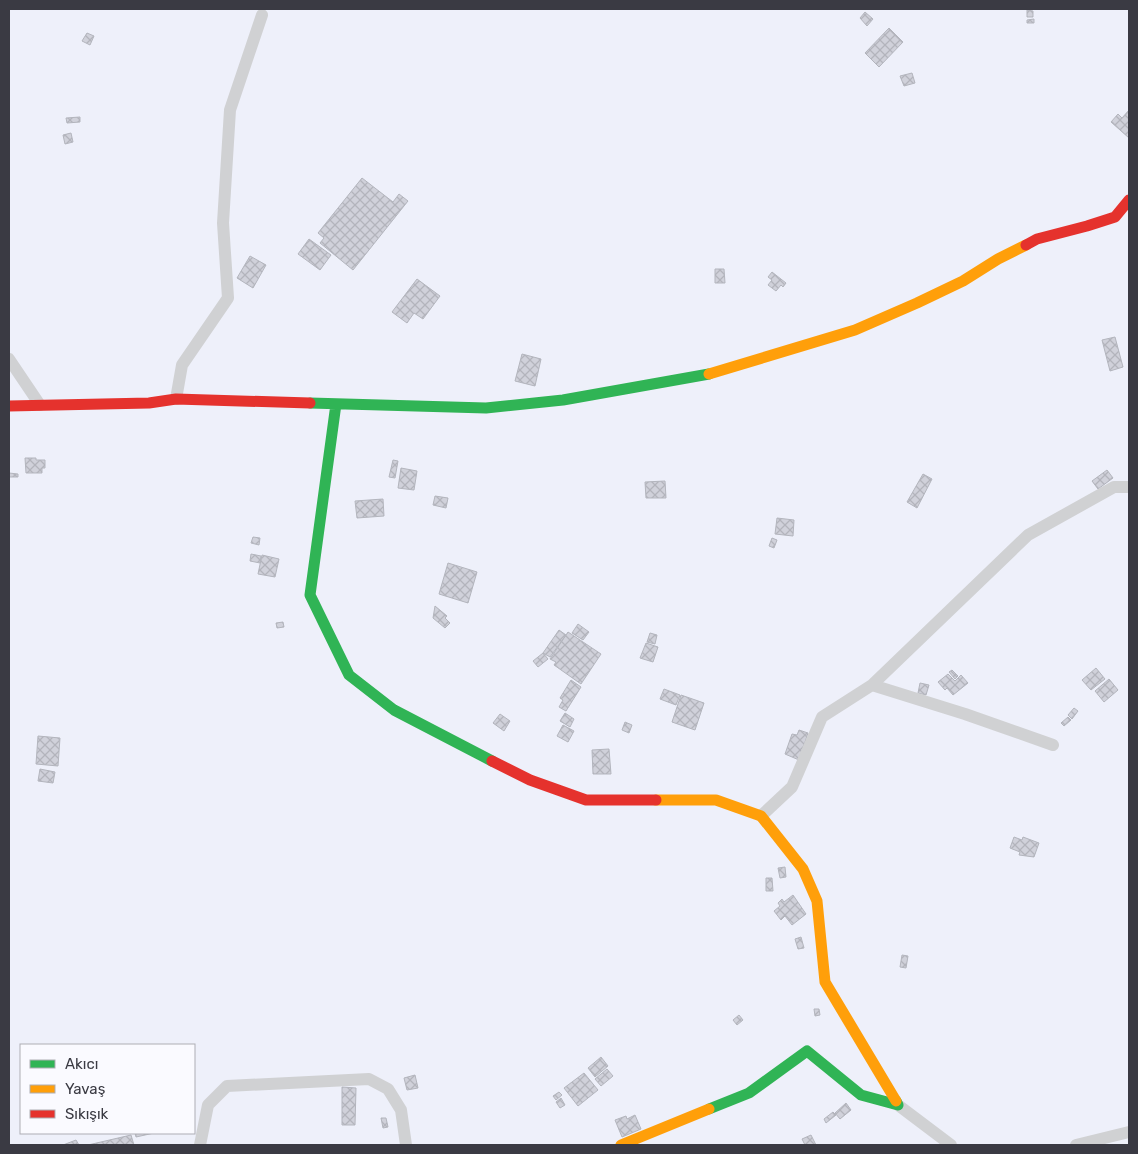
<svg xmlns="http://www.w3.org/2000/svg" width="1138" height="1154" font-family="Rubik,sans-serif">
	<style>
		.building { fill: url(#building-cross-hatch); stroke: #b3b5bd }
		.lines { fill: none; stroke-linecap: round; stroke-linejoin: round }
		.street { stroke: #d0d1d3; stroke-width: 12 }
		.fast { stroke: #30b455; stroke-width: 11 }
		.slow { stroke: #ff9f0a; stroke-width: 11 }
		.jam { stroke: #e5322d; stroke-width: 11 }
	</style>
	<defs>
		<pattern id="building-cross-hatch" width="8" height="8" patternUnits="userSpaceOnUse" patternTransform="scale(1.25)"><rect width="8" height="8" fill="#d0d1da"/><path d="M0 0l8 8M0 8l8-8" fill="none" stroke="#b3b4bc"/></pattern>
	</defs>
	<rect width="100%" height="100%" fill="#eef0fa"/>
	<path class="building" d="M1027,10L1033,11V17H1027Z
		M865,12L873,19L867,26L860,18Z
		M1034,19V23H1027V20Z
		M889,28L903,42L879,67L865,53Z
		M87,33L94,36L90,45L82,41Z
		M912,73L915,83L904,86L900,76Z
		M1129,110V138L1111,122L1118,114L1122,118Z
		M80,117V122L67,123L66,118Z
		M71,133L73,142L65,144L63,135Z
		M362,178L393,202L399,194L408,201L353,270L320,243L324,238L318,233Z
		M309,239L331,255L320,270L298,254Z
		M250,256L266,265L253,288L237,278Z
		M715,269H724L725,283H715Z
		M772,272L786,283L783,287L781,285L776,291L768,285L772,280L768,277Z
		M417,279L440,296L423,319L414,313L407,323L392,312Z
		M1115,337L1123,367L1110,371L1102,340Z
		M522,354L541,359L535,386L515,381Z
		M25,458H36V460H45V468H42V473H26Z
		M393,460L398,461L395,478L389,477Z
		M401,468L417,471L414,490L398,488Z
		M1107,470L1113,478L1098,489L1092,481Z
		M9,473L18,474V477H9Z
		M923,474L932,479L917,508L907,502Z
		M665,481L666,498H646L645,482Z
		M435,496L448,498L446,508L433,505Z
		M383,499L384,516L357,518L355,501Z
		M777,518L794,520L793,536L775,534Z
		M253,537L260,538L259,545L251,543Z
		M772,538L777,540L774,548L769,546Z
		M251,554L261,556L260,563L250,561Z
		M262,555L279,559L275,577L258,574Z
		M448,563L477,572L468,603L439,594Z
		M435,606L447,616L445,618L450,623L445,628L433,618Z
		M283,622L284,627L277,628L276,623Z
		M578,624L589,632L583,640L572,633Z
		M559,630L566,635L550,657L543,653Z
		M568,632L601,654L581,684L554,665L556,662L550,659Z
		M650,633L657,635L655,644L647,642Z
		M646,643L658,647L653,662L640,658Z
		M543,653L548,659L538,667L533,661Z
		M1096,668L1105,679L1091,690L1082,680Z
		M952,670L958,676L955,679L949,672Z
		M948,674L955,681L961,675L968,683L953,695L947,688L945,690L938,682Z
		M1109,679L1118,690L1104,702L1095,691Z
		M571,680L581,687L566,711L559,707L563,700L560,698Z
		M920,683L929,685L926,695L918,693Z
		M664,689L680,695L676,705L660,699Z
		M681,695L704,703L695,730L672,722Z
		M1074,708L1078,711L1072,719L1068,715Z
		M565,713L574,719L570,727L560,721Z
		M500,714L510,721L504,731L493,723Z
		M1068,717L1071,720L1064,726L1061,723Z
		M625,722L632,725L629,733L622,730Z
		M563,725L574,731L568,742L557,736Z
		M799,730L808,733L799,760L785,754L792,734L797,735Z
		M38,736L60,738L58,766L36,764Z
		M609,749L611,774H593L592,750Z
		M40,769L55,772L53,783L38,781Z
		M1014,837L1022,840L1023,837L1039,843L1034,857L1019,855L1020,852L1010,848Z
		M785,867L786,877L780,878L778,868Z
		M766,878H772L773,891H766Z
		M793,895L806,914L792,925L785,916L781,920L774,911L780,906L778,903L782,899L784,902Z
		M801,937L804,948L798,949L795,939Z
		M902,955L908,956L906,968L900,967Z
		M814,1009H819L820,1015L815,1016Z
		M739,1015L743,1020L737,1025L733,1020Z
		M601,1057L608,1066L595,1077L588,1068Z
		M607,1069L613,1076L601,1086L595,1079Z
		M584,1073L598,1090L578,1106L564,1088Z
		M415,1075L418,1088L407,1090L404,1078Z
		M342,1087L356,1088L355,1125H342Z
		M559,1092L562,1095L556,1100L553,1096Z
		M561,1098L565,1105L560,1108L556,1102Z
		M846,1103L851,1110L840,1119L835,1113Z
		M833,1112L836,1115L826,1123L824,1119Z
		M635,1115L641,1129L622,1137L615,1120L626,1116L627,1119Z
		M381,1118H386L388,1127L383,1128Z
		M135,1133H154L136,1137Z
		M131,1135L134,1145H88Z
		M811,1135L816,1145H805L802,1139Z
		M76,1140L79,1145H63Z"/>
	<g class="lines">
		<path class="street" d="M9,359L40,405
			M176,399L182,365L228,298L223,223L230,110L262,15
			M872,685L965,714L1053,745
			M761,816L792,787L822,717L872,685L1028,535L1114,487H1129
			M898,1105L951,1145
			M200,1145L208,1105L227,1086L369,1079L388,1089L401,1110L406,1145
			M1076,1145L1129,1132"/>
		<path class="fast" d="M310,403L486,408L563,400L709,374
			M336,404L310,595L349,675L394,710L492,761
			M709,1109L749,1093L807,1051L861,1095L898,1105L896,1101"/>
		<path class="slow" d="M709,374L855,330L917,303L963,281L998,259L1026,245
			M656,800H716L761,816L803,869L817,901L825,982L896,1101
			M621,1145L709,1109"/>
		<path class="jam" d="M1026,245L1037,239L1087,226L1115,217L1129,200
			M9,406L149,403L176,399L310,403
			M492,761L530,780L586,800H656"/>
	</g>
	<rect width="1138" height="1154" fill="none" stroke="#3a3a43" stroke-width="20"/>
	<rect x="20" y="1044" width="175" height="90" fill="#fafaff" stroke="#adadb4"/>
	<rect x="30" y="1060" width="25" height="8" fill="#30b455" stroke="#adadb4"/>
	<text x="65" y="1069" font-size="15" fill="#3a3a43">Akıcı</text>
	<rect x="30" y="1085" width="25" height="8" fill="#ff9f0a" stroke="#adadb4"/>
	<text x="65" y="1094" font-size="15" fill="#3a3a43">Yavaş</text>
	<rect x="30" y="1110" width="25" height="8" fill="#e5322d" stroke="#adadb4"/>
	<text x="65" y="1119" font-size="15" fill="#3a3a43">Sıkışık</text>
</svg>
